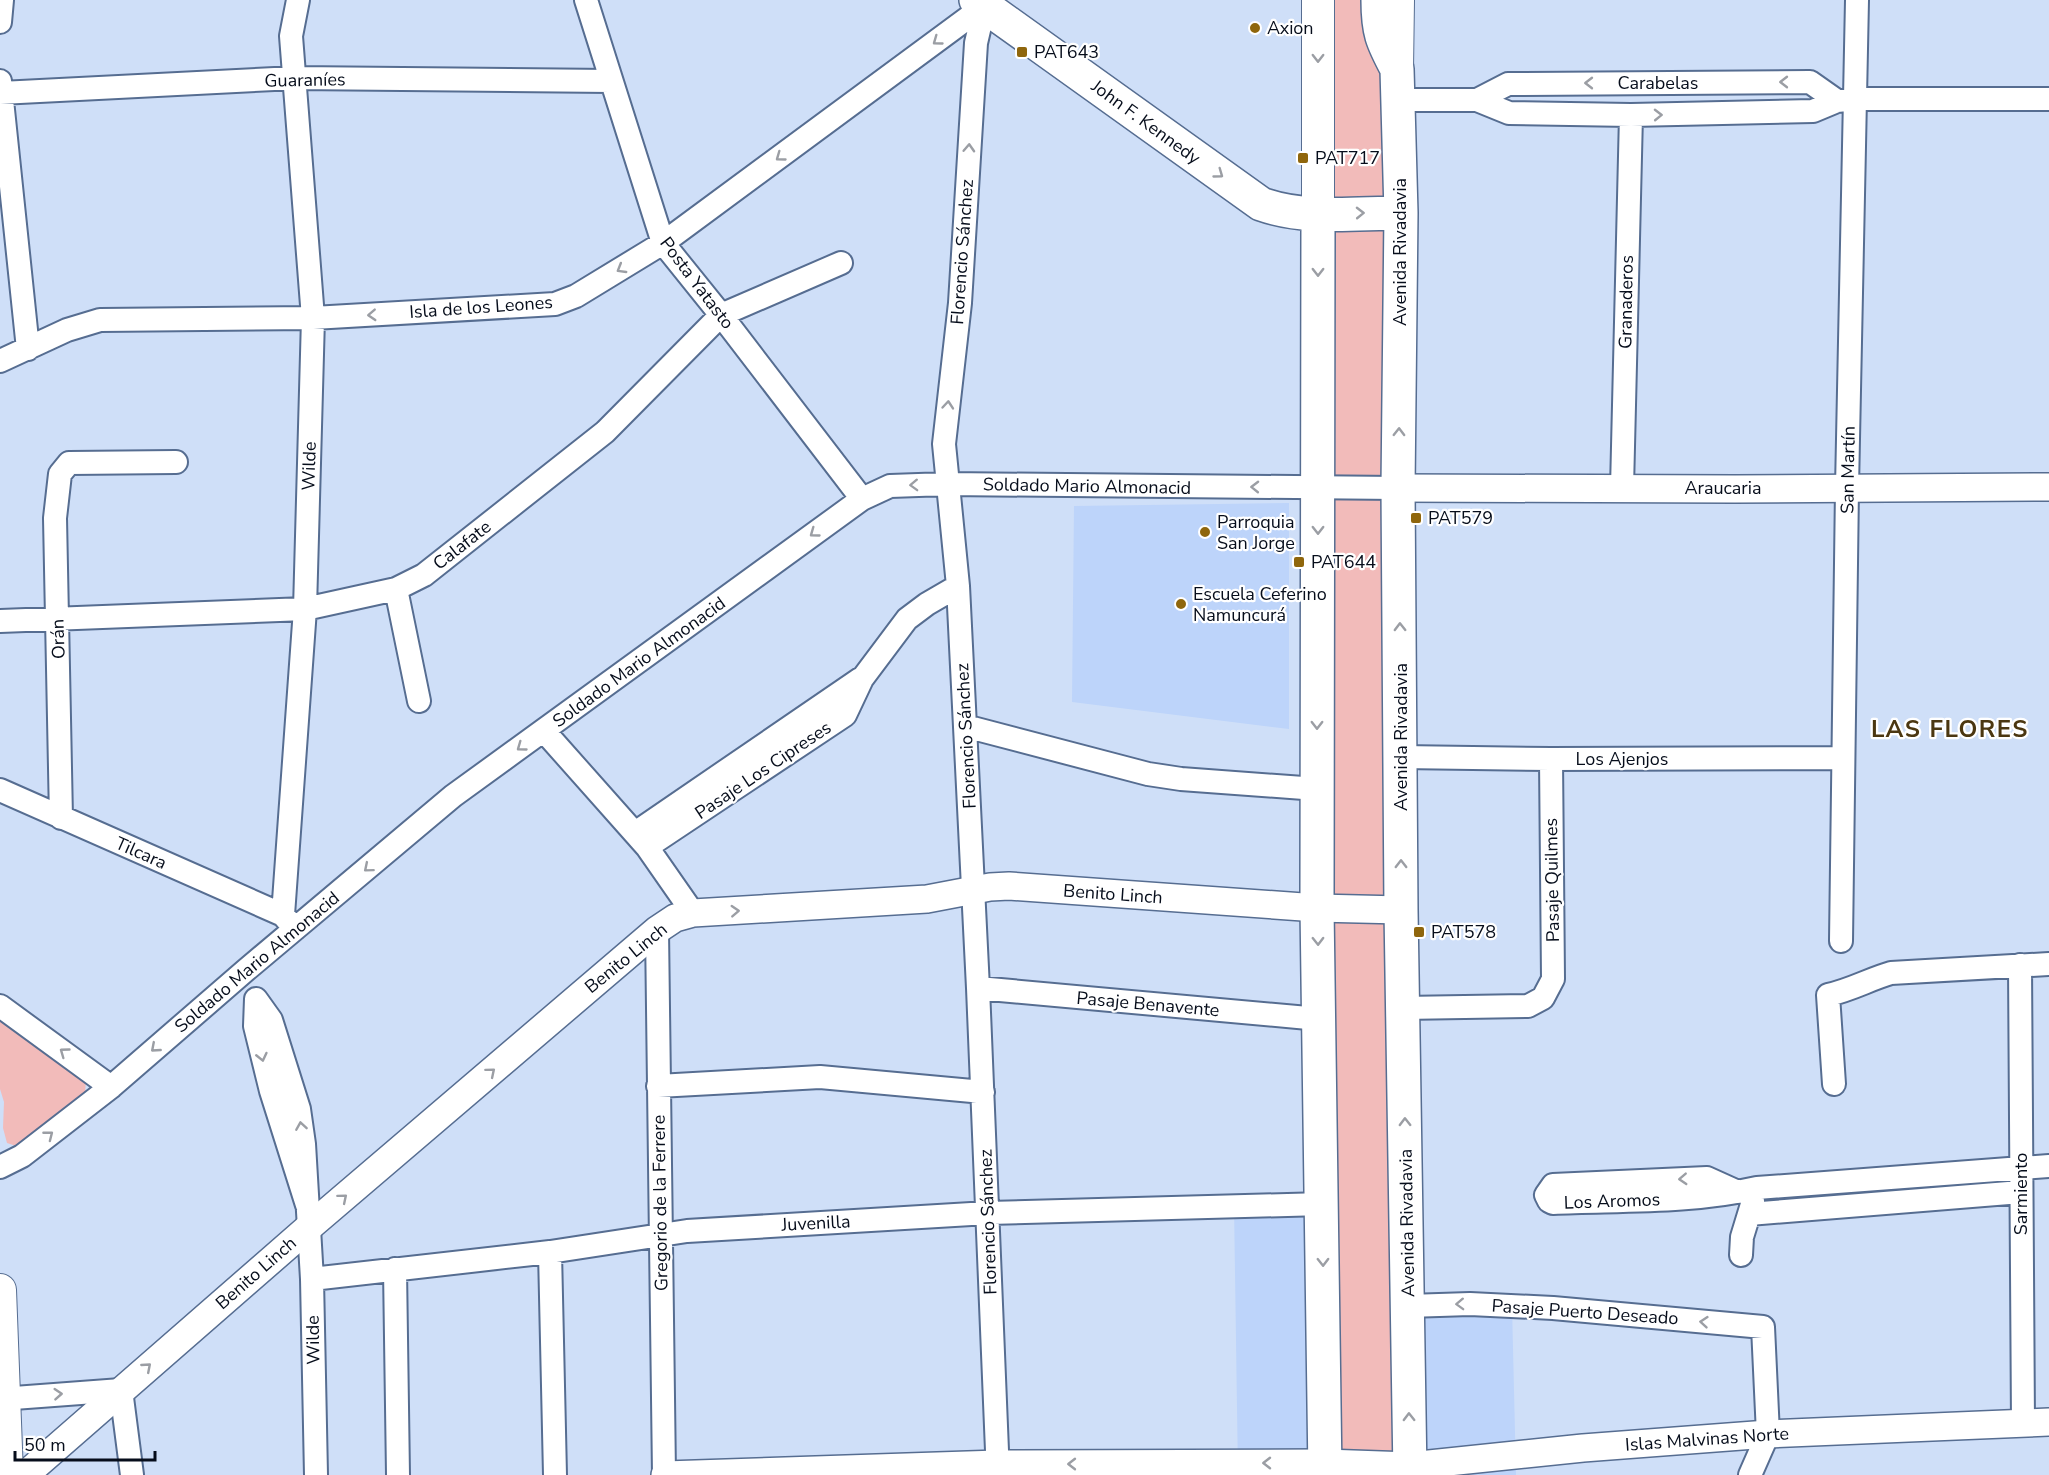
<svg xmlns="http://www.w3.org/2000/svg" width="2049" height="1475" font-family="'Nunito Sans',sans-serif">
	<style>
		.built { fill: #bdd4fa }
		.green { fill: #f2bbba }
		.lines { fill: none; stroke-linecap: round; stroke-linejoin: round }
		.minor-casing { stroke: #566d91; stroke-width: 26 }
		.tertiary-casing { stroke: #566d91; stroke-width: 30 }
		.secondary-casing { stroke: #566d91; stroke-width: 34 }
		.primary-casing { stroke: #566d91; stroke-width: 36 }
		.minor { stroke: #fff; stroke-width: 22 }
		.tertiary { stroke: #fff; stroke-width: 27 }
		.secondary { stroke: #fff; stroke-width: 32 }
		.primary { stroke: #fff; stroke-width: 33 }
		.oneway { stroke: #9b9ea4 }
		.poi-dot { fill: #8f660c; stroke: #fff; stroke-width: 2 }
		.labels { text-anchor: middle; stroke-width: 4.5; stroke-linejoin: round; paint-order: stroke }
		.poi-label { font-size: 18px; fill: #060d1b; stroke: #fff; text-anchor: start }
		.street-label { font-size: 18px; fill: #060d1b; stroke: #fff }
		.district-label { font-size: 24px; font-weight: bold; letter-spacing: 1.5px; fill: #4b3711; stroke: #fff }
	</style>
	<rect width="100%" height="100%" fill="#cfdff8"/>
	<path class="built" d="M1289,503V729L1072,702L1074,506Z
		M1323,1204L1408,1306H1512L1516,1475H1238L1234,1205Z"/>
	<path class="green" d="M1318,0H1398L1410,1475H1325Z
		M0,1019L86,1078L85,1095L16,1146L7,1143L3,1128L4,1102L0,1089Z"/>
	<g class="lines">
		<defs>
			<path id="minor" d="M586,0L663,243L721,315L862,499
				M986,0L976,43L960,303L944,444L958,586L978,988L998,1475
				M0,22L2,0
				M0,81L28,349
				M0,93L295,78L611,81
				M1398,100H1477L1509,113L1631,115L1813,111L1837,101L1856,99H2049
				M1477,100L1508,84L1810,82L1837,101
				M0,361L67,330L100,320L313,318L555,304L576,296L663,243L984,6
				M1622,488L1631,115
				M396,589L419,701
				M0,621L305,609L396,589L424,575L605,432L721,315L841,263
				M965,726L1148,774L1181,779L1317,789
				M544,731L647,847L693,913
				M1401,757L1551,759L1843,758
				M0,790L283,915
				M61,818L55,518L60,474L69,463L176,462
				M635,833L860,679
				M647,847L845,715L862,679L907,619L927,604L958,586
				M295,929L283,915L305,609L313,318L291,36L298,0
				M657,930L664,1475
				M1841,941L1847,488L1857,0
				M2020,965L2023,1424
				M978,988L1319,1019
				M0,1006L111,1087
				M1403,1008L1528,1006L1543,998L1553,979L1551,759
				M1834,1084L1828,995C1851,990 1870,979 1891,973L2049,964
				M658,1086L820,1077L983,1092
				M0,1167L22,1156L111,1087L246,970L453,796L862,499L890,486L947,484L1398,488
				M1738,1192L1707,1178L1553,1185L1546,1195L1549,1201L1553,1203C1621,1200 1691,1203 1757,1188L2049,1166
				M307,1205L271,1091L255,1026L256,999L271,1020L299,1109L304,1144L312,1279L316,1475
				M1749,1214L2021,1192
				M550,1252L555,1475
				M1741,1255L1742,1237L1753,1201
				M395,1269L398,1475
				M312,1279L550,1252L687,1231L988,1213L1323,1204
				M1408,1306L1470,1304L1553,1308L1763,1327L1768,1434L1750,1475
				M0,1399L121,1390L132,1475"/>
			<path id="tertiary" d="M1398,488L1735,489L2049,487
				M25,1475L308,1228L657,930L675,918L693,913L927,899L990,887L1009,886L1317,908L1401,910
				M665,1475L998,1464L1325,1463L1410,1466L1583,1448L1768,1434L2049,1422"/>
			<path id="secondary" d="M1397,69L1398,0
				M1318,214V0
				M0,1290L7,1475"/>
			<path id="primary" d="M976,0L1261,204C1306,220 1355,213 1401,213
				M1378,0C1378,32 1382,41 1397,69L1401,213L1398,488L1401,910L1410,1475
				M1318,214L1317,908L1325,1475"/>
		</defs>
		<use href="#minor" class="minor-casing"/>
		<use href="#tertiary" class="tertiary-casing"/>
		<use href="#secondary" class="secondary-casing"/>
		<use href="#primary" class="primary-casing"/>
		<use href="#minor" class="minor"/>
		<use href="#tertiary" class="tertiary"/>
		<use href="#secondary" class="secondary"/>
		<use href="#primary" class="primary"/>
	</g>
	<defs><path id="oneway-chevron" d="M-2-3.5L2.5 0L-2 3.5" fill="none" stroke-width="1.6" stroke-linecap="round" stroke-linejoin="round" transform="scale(1.5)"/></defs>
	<g class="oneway">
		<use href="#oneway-chevron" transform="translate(937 41) rotate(144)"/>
		<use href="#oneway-chevron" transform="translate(1318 58) rotate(90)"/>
		<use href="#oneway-chevron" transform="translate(1784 82) rotate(180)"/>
		<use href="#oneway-chevron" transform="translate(1589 83) rotate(180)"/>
		<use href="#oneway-chevron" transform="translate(1658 115) rotate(-1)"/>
		<use href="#oneway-chevron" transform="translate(969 148) rotate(-87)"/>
		<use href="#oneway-chevron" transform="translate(780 157) rotate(144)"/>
		<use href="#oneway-chevron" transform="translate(1219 174) rotate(36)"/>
		<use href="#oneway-chevron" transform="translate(1360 213) rotate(-1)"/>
		<use href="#oneway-chevron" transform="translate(621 269) rotate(149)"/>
		<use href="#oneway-chevron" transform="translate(1318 272) rotate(90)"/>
		<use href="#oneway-chevron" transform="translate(372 315) rotate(177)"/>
		<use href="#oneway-chevron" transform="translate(948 405) rotate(-85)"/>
		<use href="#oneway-chevron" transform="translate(1399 432) rotate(-89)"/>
		<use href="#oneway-chevron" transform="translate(914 485) rotate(178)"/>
		<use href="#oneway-chevron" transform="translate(1255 487) rotate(-179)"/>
		<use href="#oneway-chevron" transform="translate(1318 530) rotate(90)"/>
		<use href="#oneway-chevron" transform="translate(814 533) rotate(144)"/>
		<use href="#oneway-chevron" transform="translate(1400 627) rotate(-91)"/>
		<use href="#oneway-chevron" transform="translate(1317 725) rotate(90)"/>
		<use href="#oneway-chevron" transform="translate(521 747) rotate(144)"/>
		<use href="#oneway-chevron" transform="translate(1401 864) rotate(-90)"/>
		<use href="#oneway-chevron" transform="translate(368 868) rotate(140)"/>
		<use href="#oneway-chevron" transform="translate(735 911) rotate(-3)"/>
		<use href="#oneway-chevron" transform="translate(1318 941) rotate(89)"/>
		<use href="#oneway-chevron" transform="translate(155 1048) rotate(139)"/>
		<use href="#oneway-chevron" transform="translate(64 1052) rotate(-144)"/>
		<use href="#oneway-chevron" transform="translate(262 1057) rotate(77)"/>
		<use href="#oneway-chevron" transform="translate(491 1072) rotate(-40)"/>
		<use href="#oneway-chevron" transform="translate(1405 1122) rotate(-91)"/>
		<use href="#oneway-chevron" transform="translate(301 1126) rotate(-99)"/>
		<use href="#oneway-chevron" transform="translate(49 1135) rotate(-38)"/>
		<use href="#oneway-chevron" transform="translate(1683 1179) rotate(177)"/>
		<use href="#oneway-chevron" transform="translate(343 1198) rotate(-40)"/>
		<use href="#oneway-chevron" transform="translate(1323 1262) rotate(89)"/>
		<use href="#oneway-chevron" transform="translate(1460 1304) rotate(178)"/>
		<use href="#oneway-chevron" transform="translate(1704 1322) rotate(-175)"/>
		<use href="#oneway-chevron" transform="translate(147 1367) rotate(-41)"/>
		<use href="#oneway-chevron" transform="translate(58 1394) rotate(-4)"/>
		<use href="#oneway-chevron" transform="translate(1409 1417) rotate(-91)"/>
		<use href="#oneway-chevron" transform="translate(1267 1463) rotate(180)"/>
		<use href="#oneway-chevron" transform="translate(1072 1464) rotate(180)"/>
	</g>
	<g class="poi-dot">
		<circle cx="1255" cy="28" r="6"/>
		<rect x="1016" y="46" width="12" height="12" rx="3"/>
		<rect x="1297" y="152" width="12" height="12" rx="3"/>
		<rect x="1410" y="512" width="12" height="12" rx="3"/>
		<circle cx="1205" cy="532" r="6"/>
		<rect x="1293" y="556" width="12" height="12" rx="3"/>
		<circle cx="1181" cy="604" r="6"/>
		<rect x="1413" y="926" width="12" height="12" rx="3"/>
	</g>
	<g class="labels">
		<g class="poi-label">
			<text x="1267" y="34">Axion</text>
			<text x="1034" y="58">PAT643</text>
			<text x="1315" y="164">PAT717</text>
			<text x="1428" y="524">PAT579</text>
			<text x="1217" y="528">Parroquia<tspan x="1217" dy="21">San Jorge</tspan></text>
			<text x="1311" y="568">PAT644</text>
			<text x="1193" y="600">Escuela Ceferino<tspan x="1193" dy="21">Namuncurá</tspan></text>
			<text x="1431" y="938">PAT578</text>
		</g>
		<g class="street-label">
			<text transform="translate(305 80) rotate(-1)" y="6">Guaraníes</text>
			<text x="1658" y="89">Carabelas</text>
			<text transform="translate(1146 122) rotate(36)" y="6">John F. Kennedy</text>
			<text transform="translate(962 252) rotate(-86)" y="6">Florencio Sánchez</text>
			<text transform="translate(1400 252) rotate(-90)" y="6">Avenida Rivadavia</text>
			<text transform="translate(697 283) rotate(53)" y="6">Posta Yatasto</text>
			<text transform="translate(1626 302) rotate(-89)" y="6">Granaderos</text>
			<text transform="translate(481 307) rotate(-4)" y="6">Isla de los Leones</text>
			<text transform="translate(309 466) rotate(-88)" y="6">Wilde</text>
			<text transform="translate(1848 470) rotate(-89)" y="6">San Martín</text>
			<text transform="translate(1087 486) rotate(1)" y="6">Soldado Mario Almonacid</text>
			<text x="1723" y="494">Araucaria</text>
			<text transform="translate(462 545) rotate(-38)" y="6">Calafate</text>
			<text transform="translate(58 639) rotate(-92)" y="6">Orán</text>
			<text transform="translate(639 662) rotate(-36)" y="6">Soldado Mario Almonacid</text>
			<text transform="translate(966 736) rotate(-93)" y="6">Florencio Sánchez</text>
			<text transform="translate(1401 737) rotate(-90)" y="6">Avenida Rivadavia</text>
			<text x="1622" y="765">Los Ajenjos</text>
			<text transform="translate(763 770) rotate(-34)" y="6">Pasaje Los Cipreses</text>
			<text transform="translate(141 853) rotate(24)" y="6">Tilcara</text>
			<text transform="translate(1552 880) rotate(-91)" y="6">Pasaje Quilmes</text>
			<text transform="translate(1113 894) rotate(4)" y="6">Benito Linch</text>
			<text transform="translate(626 958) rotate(-39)" y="6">Benito Linch</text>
			<text transform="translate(257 962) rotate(-40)" y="6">Soldado Mario Almonacid</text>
			<text transform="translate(1148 1004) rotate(5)" y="6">Pasaje Benavente</text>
			<text transform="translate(2021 1194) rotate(-90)" y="6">Sarmiento</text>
			<text transform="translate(1612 1201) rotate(-2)" y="6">Los Aromos</text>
			<text transform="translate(660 1203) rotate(-91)" y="6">Gregorio de la Ferrere</text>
			<text transform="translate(988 1222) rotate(-92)" y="6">Florencio Sánchez</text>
			<text transform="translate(816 1223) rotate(-3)" y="6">Juvenilla</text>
			<text transform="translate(1407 1223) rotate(-91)" y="6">Avenida Rivadavia</text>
			<text transform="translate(256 1273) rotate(-41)" y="6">Benito Linch</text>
			<text transform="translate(1585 1312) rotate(4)" y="6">Pasaje Puerto Deseado</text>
			<text transform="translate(313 1340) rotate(-91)" y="6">Wilde</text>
			<text transform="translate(1707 1439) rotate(-4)" y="6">Islas Malvinas Norte</text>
		</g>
		<g class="district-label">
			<text x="1950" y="737">LAS FLORES</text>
		</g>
	</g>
	<path d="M15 1451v9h140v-9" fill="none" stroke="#060d1b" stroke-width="3"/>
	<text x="24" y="1451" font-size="18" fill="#060d1b" stroke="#ffffff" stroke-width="4.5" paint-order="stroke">50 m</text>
</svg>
